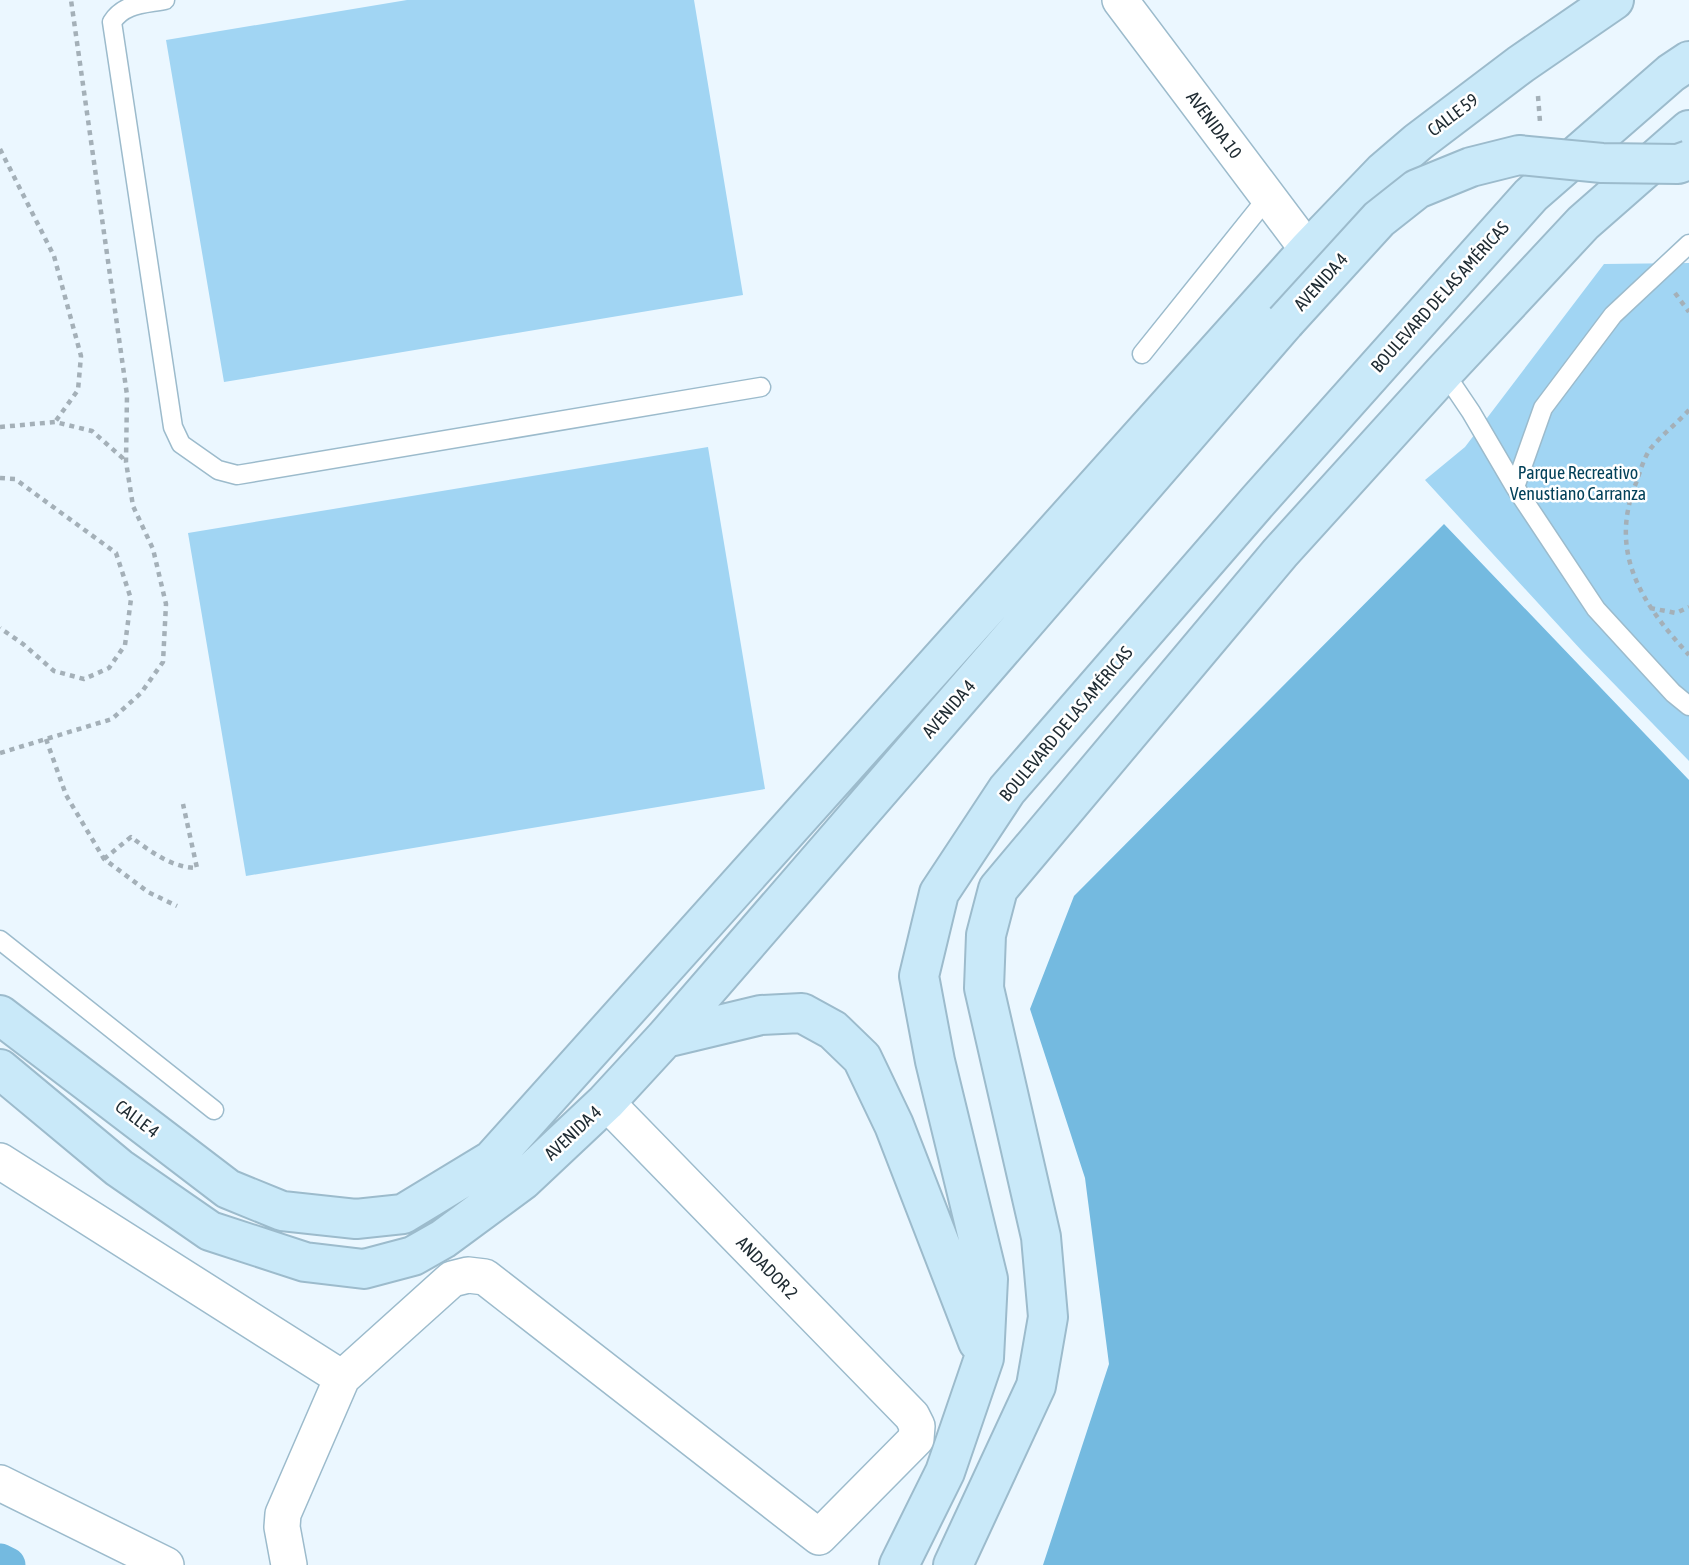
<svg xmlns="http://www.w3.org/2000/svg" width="1689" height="1565" font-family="'Asap Condensed',sans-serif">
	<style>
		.green { fill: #a1d5f3 }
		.water { fill: #74bae0 }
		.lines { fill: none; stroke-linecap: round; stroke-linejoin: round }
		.canal { stroke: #74bae0; stroke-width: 35 }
		.lane-casing { stroke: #9cbbcc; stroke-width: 21 }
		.street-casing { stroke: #9cbbcc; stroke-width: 38 }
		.secondary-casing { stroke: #9cbbcc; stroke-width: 42 }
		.path { stroke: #a4b0b8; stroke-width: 4.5; stroke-dasharray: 5 5; stroke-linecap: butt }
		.lane { stroke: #fff; stroke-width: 18 }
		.street { stroke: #fff; stroke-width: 35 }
		.secondary { stroke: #c9e9f9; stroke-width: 38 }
		.secondary-bridge-casing { stroke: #9cbbcc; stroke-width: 42; stroke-linecap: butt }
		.secondary-bridge { stroke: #c9e9f9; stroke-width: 38 }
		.labels { text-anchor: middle; stroke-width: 5; stroke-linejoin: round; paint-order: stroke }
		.street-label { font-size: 18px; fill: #202c33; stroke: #fff }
		.park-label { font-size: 18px; fill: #03415a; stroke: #fff }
	</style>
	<rect width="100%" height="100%" fill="#ebf7ff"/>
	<path class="green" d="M407,0H694L743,295L224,382L166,40Z
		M1689,263V761L1582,651L1425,480L1465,447L1604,264Z
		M708,447L765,789L246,876L188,533Z"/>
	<path class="water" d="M1444,524L1689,780V1565H1043L1109,1364L1085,1178L1030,1009L1074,896Z"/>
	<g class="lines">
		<path class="canal" d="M0,1561L8,1565"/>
		<defs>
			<path id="lane" d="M165,0C145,4 124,3 112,22L173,427L181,444L218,470L237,475L761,387
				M1142,354L1268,197
				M1444,372L1471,412L1515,487L1596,609L1673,693L1689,706
				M1515,487L1543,408L1613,315L1689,244
				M0,940L214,1110"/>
			<path id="street" d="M1120,0L1308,250
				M0,1161L342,1378
				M0,1483L166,1565
				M289,1565L282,1527L283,1514L342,1378L452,1279L468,1275L485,1277L819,1537L916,1439L917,1426L912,1416L606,1102"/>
			<path id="secondary" d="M0,1015L228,1189L282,1211L356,1219L403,1214L492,1160L1308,250L1383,172L1418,142L1521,64L1614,0
				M665,1038L761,1015L802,1013L833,1030L862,1058L894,1125L978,1342
				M0,1069L119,1168L210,1231L305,1262L364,1269L413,1256L443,1239L523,1180L606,1102L665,1038L1285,322
				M899,1565L945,1472L984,1358L988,1279L935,1061L919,976L939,893L1007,790L1258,501L1531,195L1671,73L1689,61
				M953,1565L1036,1386L1048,1317L1041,1237L984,988L986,935L998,889L1280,553L1444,372L1583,223L1689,130"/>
		</defs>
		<use href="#lane" class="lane-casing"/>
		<use href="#street" class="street-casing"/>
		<use href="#secondary" class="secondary-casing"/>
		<path class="path" d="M1538,96L1540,122
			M0,149L54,256L81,356L78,390L55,422
			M1675,293L1689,312
			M1689,410C1677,423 1662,435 1651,448C1644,457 1640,472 1636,483C1608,553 1642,604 1689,655
			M0,427L55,422L92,431L126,461
			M0,478L15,479L116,553L131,599L125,645L109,668L84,679L54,671L23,644L0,628
			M1650,608L1676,613L1689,607
			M46,739L66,795L104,859L148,892L177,906
			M0,753L112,719L141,693L163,662L166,604L153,549L133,506L126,462L127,395L71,0
			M104,859L131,837C150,851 172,868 197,868L183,804"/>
		<use href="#lane" class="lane"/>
		<use href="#street" class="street"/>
		<use href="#secondary" class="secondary"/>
		<defs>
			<path id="secondary-bridge" d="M1285,322L1379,219L1417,189L1471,167L1519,155L1602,163L1678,164L1689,160"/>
		</defs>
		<use href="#secondary-bridge" class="secondary-bridge-casing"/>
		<use href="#secondary-bridge" class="secondary-bridge"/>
	</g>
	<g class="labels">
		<g class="street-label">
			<text transform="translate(1453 115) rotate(-37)" y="6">CALLE 59</text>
			<text transform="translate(1214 125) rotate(53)" y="6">AVENIDA 10</text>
			<text transform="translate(1321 282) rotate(-48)" y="6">AVENIDA 4</text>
			<text transform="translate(1440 297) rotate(-48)" y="6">BOULEVARD DE LAS AMÉRICAS</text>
			<text transform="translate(949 709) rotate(-49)" y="6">AVENIDA 4</text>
			<text transform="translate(1066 724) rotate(-50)" y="6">BOULEVARD DE LAS AMÉRICAS</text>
			<text transform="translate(137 1119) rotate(37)" y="6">CALLE 4</text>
			<text transform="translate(573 1133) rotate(-43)" y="6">AVENIDA 4</text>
			<text transform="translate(767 1268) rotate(46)" y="6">ANDADOR 2</text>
		</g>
		<g class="park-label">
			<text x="1578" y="479">Parque Recreativo<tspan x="1578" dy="21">Venustiano Carranza</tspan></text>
		</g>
	</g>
</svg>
